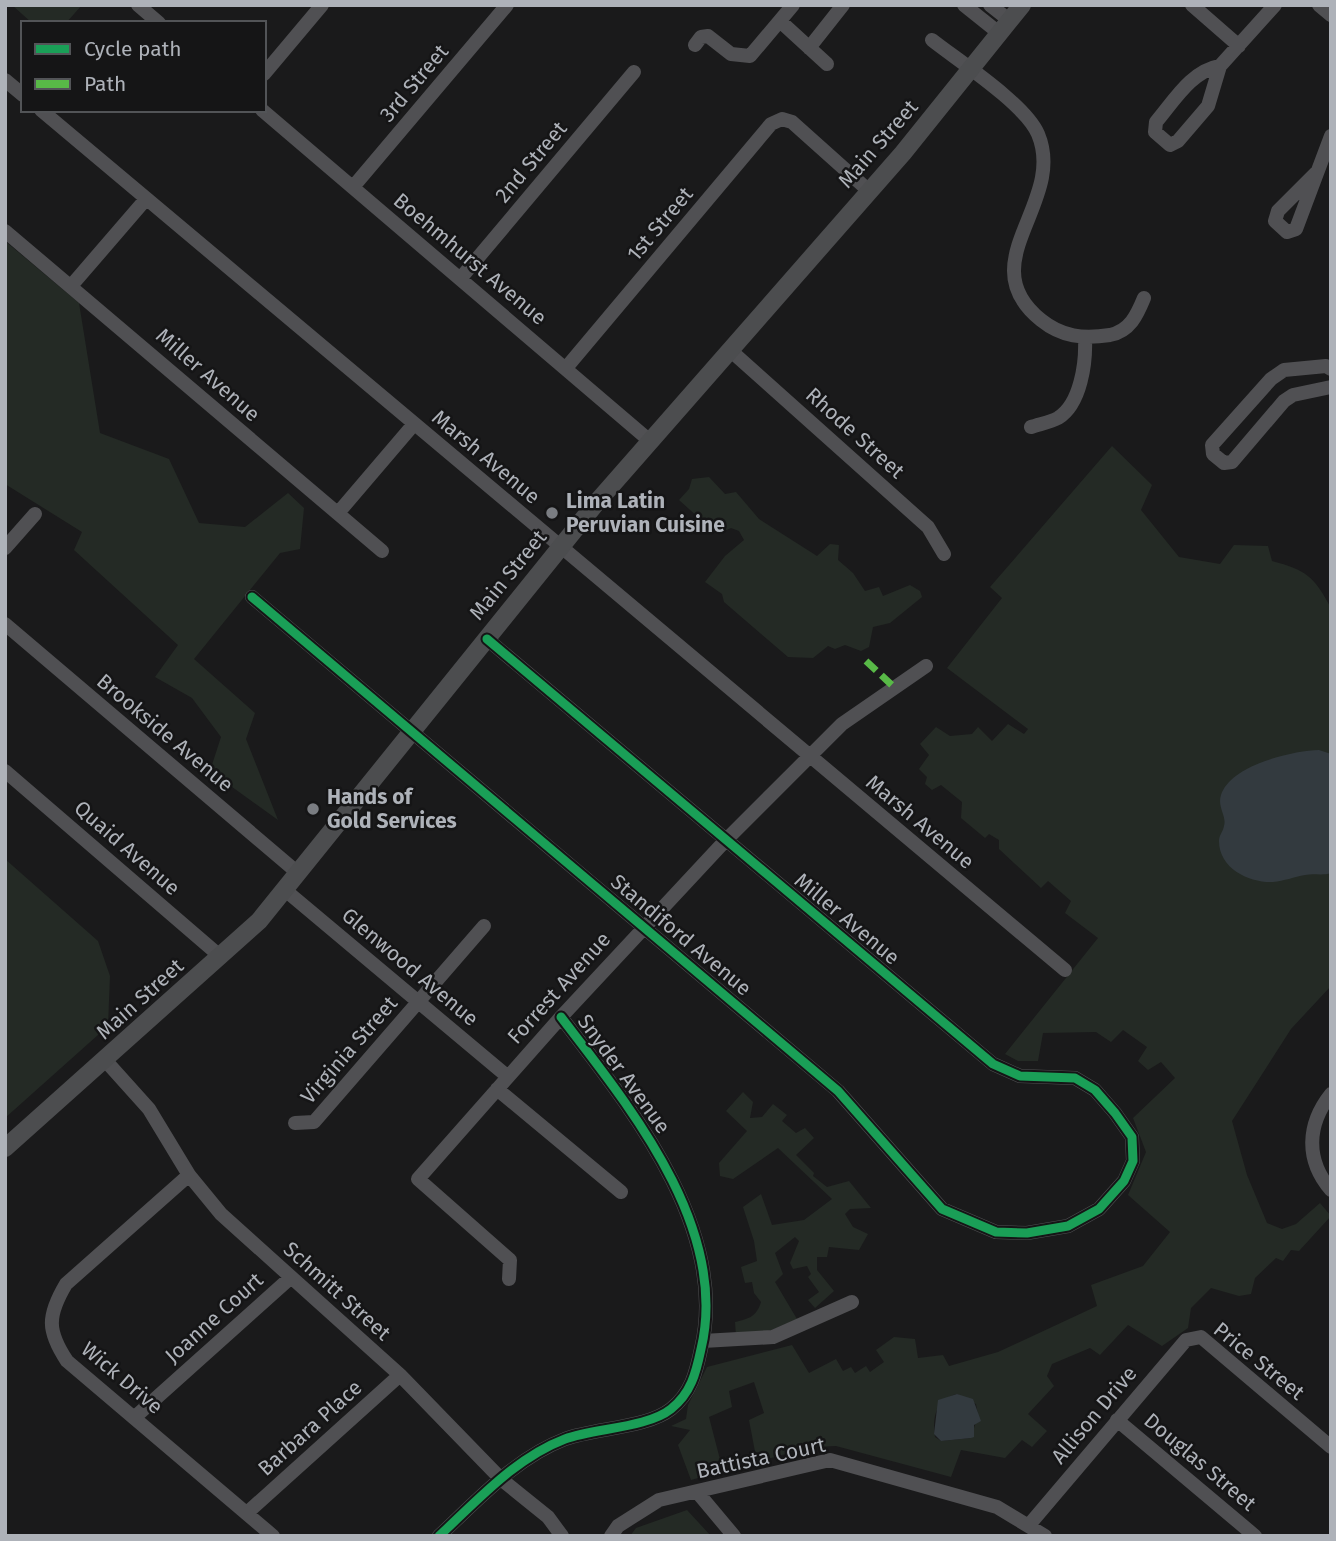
<svg xmlns="http://www.w3.org/2000/svg" width="1336" height="1541" font-family="'Fira Sans',sans-serif">
	<style>
		.green { fill: #242a25; fill-rule: evenodd }
		.water { fill: #333a3f }
		.lines { fill: none; stroke-linecap: round; stroke-linejoin: round }
		.minor { stroke: #505053; stroke-width: 14 }
		.major { stroke: #4c4d4f; stroke-width: 18 }
		.quiet { stroke: #58b947; stroke-width: 7; stroke-dasharray: 14 7; stroke-linecap: butt }
		.cycleway-casing { stroke: #151516; stroke-width: 13 }
		.cycleway { stroke: #1a9f57; stroke-width: 9 }
		.poi-dot { fill: #7a7d82; stroke: #151516; stroke-width: 2.5 }
		.labels { text-anchor: middle; stroke-width: 5; stroke-linejoin: round; paint-order: stroke }
		.street-label { font-size: 21px; fill: #aeb2b9; stroke: #151516 }
		.poi-label { font-size: 21px; font-weight: bold; fill: #aeb2b9; stroke: #151516; text-anchor: start }
	</style>
	<rect width="100%" height="100%" fill="#1a1a1b"/>
	<path class="green" d="M12,5H82L66,23H32Z
		M5,241L79,303L100,433L169,459L199,523L245,527L288,493L304,508L300,549L280,553L194,659L255,713L246,739L278,820L210,771L221,737L192,698L155,677L178,645L74,550L82,532L5,484Z
		M1112,446L1152,485L1141,510L1179,557L1220,564L1234,545L1268,546L1272,561C1306,570 1314,576 1331,608V986L1291,1029L1232,1121L1247,1175L1267,1223L1282,1229L1296,1224L1320,1203L1331,1216L1299,1251L1291,1250L1283,1261L1276,1258L1255,1278L1251,1294L1239,1296L1211,1288L1191,1308L1188,1328L1162,1346L1128,1325L1100,1355L1090,1348L1052,1364L1047,1376L1054,1386L1028,1414L1047,1431L1032,1447L1022,1440L1005,1458L961,1450L951,1477L836,1446L811,1447L757,1462L749,1420L764,1413L754,1382L729,1391L732,1407L709,1417L723,1471L691,1480L678,1445L690,1430L671,1426L686,1419L688,1405L707,1367L792,1345L809,1373L836,1359L843,1371L851,1367L855,1373L866,1366L870,1372L884,1362L876,1350L894,1337L915,1339L918,1358L943,1355L949,1366L998,1352L1097,1306L1091,1285L1143,1266L1170,1232L1128,1195L1146,1152L1133,1118L1175,1078L1161,1062L1148,1070L1138,1061L1147,1047L1123,1030L1111,1042L1096,1032L1043,1033L1038,1061H1018L1005,1054L1098,938L1065,913L1071,901L1048,881L1041,888L999,849V840L989,834L985,838L961,818L962,802L941,785L932,790L925,784L927,777L919,769L929,755L920,744L936,727L950,736L972,734L978,727L992,741L1008,724L1024,734L1028,729L947,668L1002,598L990,587ZM957,1394L976,1404L978,1415L971,1438L941,1441L935,1437C932,1417 936,1399 957,1394Z
		M709,477L725,494L736,492L759,519L817,556L830,544L839,545L838,560L853,573L865,591L879,587L883,596L910,585L920,591L922,597L890,623L873,627L869,647L861,651L845,645L835,649L828,646L813,658L788,657L724,602L722,594L705,582L725,556L744,540L739,531L731,528L722,532L714,527L700,533L694,528L699,518L679,500L689,489L692,479Z
		M5,859L98,941L110,976L108,1026L5,1118Z
		M743,1092L753,1102L750,1118L762,1117L773,1104L787,1115L782,1121L796,1133L805,1128L814,1138L796,1155L814,1173L813,1176L827,1187L849,1181L871,1208L850,1209L845,1214L853,1227L868,1234L859,1250L829,1247L827,1257H817V1270L834,1291L815,1308L808,1300L819,1292L808,1277L811,1274L807,1266L793,1269L790,1263L799,1241L795,1237L775,1253L783,1274L775,1282L797,1319L772,1330L736,1336L735,1322C749,1319 757,1316 761,1302L754,1293L752,1282L745,1283L741,1267L757,1261L754,1241L743,1207L761,1194L772,1225L804,1220L832,1199L778,1148L733,1179L720,1176L719,1163L747,1131L726,1111Z
		M687,1510L711,1536H630L636,1528Z"/>
	<path class="water" d="M1319,750L1331,754V873C1322,876 1314,873 1305,875C1294,877 1284,881 1273,882C1250,883 1219,869 1219,841C1219,835 1223,832 1224,826C1227,816 1217,807 1221,795C1231,765 1291,751 1319,750Z
		M957,1394L973,1399L981,1421L974,1425V1437L971,1438L941,1441L934,1434L938,1400Z"/>
	<g class="lines">
		<path class="minor" d="M138,5L159,23
			M964,5L999,33
			M990,5L1009,20
			M1192,5L1239,46
			M1319,5L1331,15
			M780,21L827,64
			M932,40C960,62 1025,104 1038,134C1067,203 969,262 1041,320C1062,337 1083,339 1110,335C1130,331 1137,315 1144,298
			M695,45L701,37L708,36L731,54L750,56L793,5
			M809,48L843,5
			M1220,66C1191,71 1174,101 1156,122L1155,132L1170,145L1178,141L1208,106L1220,66L1275,5
			M264,74L322,5
			M5,80L23,95
			M41,110L1065,970
			M262,110L650,441
			M1316,173L1278,211L1275,221L1287,232L1296,229L1331,136
			M353,187L507,5
			M5,231L382,551
			M460,279L634,72
			M71,286L146,199
			M730,350L928,527L944,554
			M566,368L771,124L782,119L792,122L868,190
			M1331,369L1326,366L1284,370L1271,379L1212,445L1213,454L1224,463L1232,462L1284,401L1293,395L1331,387
			M1031,427C1040,424 1051,422 1058,418C1081,404 1086,362 1085,339
			M338,513L414,424
			M5,548L35,514
			M252,597L838,1091L942,1209L996,1232L1027,1233L1068,1226L1099,1209L1124,1181L1133,1161L1132,1137L1115,1113L1095,1090L1075,1078L1020,1076L993,1064L487,639
			M5,624L298,873
			M5,771L221,957
			M285,890L508,1077
			M105,1060L149,1109L189,1175L221,1214L400,1375L501,1479L548,1517L562,1536
			M497,1089L621,1192
			M1331,1094C1307,1124 1305,1160 1331,1190
			M295,1123L314,1122L484,926
			M189,1175L66,1284C47,1316 47,1331 67,1361L273,1536
			M509,1279L510,1260L418,1179L561,1017L725,841L842,724L926,666
			M703,1341L773,1337L852,1302
			M135,1417L289,1279
			M1117,1420L1255,1536
			M698,1493L734,1536
			M248,1512L400,1375
			M1029,1525L1186,1340L1201,1337L1331,1447
			M439,1536C477,1501 515,1458 565,1439C595,1428 647,1428 671,1409C691,1393 696,1373 701,1349C730,1228 629,1106 561,1017
			M611,1536L618,1526L659,1500L830,1460L997,1507L1045,1536"/>
		<path class="major" d="M5,1148L259,921L597,502L903,153L1022,5"/>
		<path class="quiet" d="M866,661L895,688"/>
		<defs>
			<path id="cycleway" d="M252,597L838,1091L942,1209L996,1232L1027,1233L1068,1226L1099,1209L1124,1181L1133,1161L1132,1137L1115,1113L1095,1090L1075,1078L1020,1076L993,1064L487,639
				M439,1536C477,1501 515,1458 565,1439C595,1428 647,1428 671,1409C691,1393 696,1373 701,1349C730,1228 629,1106 561,1017"/>
		</defs>
		<use href="#cycleway" class="cycleway-casing"/>
		<use href="#cycleway" class="cycleway"/>
	</g>
	<g class="poi-dot">
		<circle cx="552" cy="513" r="7"/>
		<circle cx="313" cy="809" r="7"/>
	</g>
	<g class="labels">
		<g class="street-label">
			<text transform="translate(414 83) rotate(-50)" y="7">3rd Street</text>
			<text transform="translate(878 144) rotate(-49)" y="7">Main Street</text>
			<text transform="translate(531 162) rotate(-50)" y="7">2nd Street</text>
			<text transform="translate(660 224) rotate(-50)" y="7">1st Street</text>
			<text transform="translate(470 259) rotate(40)" y="7">Boehmhurst Avenue</text>
			<text transform="translate(208 375) rotate(41)" y="7">Miller Avenue</text>
			<text transform="translate(855 433) rotate(42)" y="7">Rhode Street</text>
			<text transform="translate(486 457) rotate(40)" y="7">Marsh Avenue</text>
			<text transform="translate(508 575) rotate(-51)" y="7">Main Street</text>
			<text transform="translate(165 733) rotate(40)" y="7">Brookside Avenue</text>
			<text transform="translate(920 822) rotate(40)" y="7">Marsh Avenue</text>
			<text transform="translate(127 848) rotate(41)" y="7">Quaid Avenue</text>
			<text transform="translate(847 919) rotate(40)" y="7">Miller Avenue</text>
			<text transform="translate(681 935) rotate(40)" y="7">Standiford Avenue</text>
			<text transform="translate(410 967) rotate(40)" y="7">Glenwood Avenue</text>
			<text transform="translate(559 988) rotate(-48)" y="7">Forrest Avenue</text>
			<text transform="translate(140 999) rotate(-42)" y="7">Main Street</text>
			<text transform="translate(349 1050) rotate(-49)" y="7">Virginia Street</text>
			<text transform="translate(624 1074) rotate(54)" y="7">Snyder Avenue</text>
			<text transform="translate(337 1291) rotate(42)" y="7">Schmitt Street</text>
			<text transform="translate(214 1318) rotate(-42)" y="7">Joanne Court</text>
			<text transform="translate(1259 1361) rotate(39)" y="7">Price Street</text>
			<text transform="translate(122 1378) rotate(40)" y="7">Wick Drive</text>
			<text transform="translate(1094 1415) rotate(-50)" y="7">Allison Drive</text>
			<text transform="translate(310 1428) rotate(-42)" y="7">Barbara Place</text>
			<text transform="translate(761 1458) rotate(-12)" y="7">Battista Court</text>
			<text transform="translate(1200 1462) rotate(40)" y="7">Douglas Street</text>
		</g>
		<g class="poi-label">
			<text x="566" y="508">Lima Latin<tspan x="566" dy="24">Peruvian Cuisine</tspan></text>
			<text x="327" y="804">Hands of<tspan x="327" dy="24">Gold Services</tspan></text>
		</g>
	</g>
	<rect width="1336" height="1541" fill="none" stroke="#aeb2b9" stroke-width="14"/>
	<rect x="21" y="21" width="245" height="91" fill="#151516" stroke="#525457" stroke-width="2"/>
	<rect x="35" y="44" width="35" height="10" fill="#1a9f57" stroke="#525457" stroke-width="2"/>
	<text x="84" y="56" font-size="21" fill="#aeb2b9">Cycle path</text>
	<rect x="35" y="79" width="35" height="10" fill="#58b947" stroke="#525457" stroke-width="2"/>
	<text x="84" y="91" font-size="21" fill="#aeb2b9">Path</text>
</svg>
